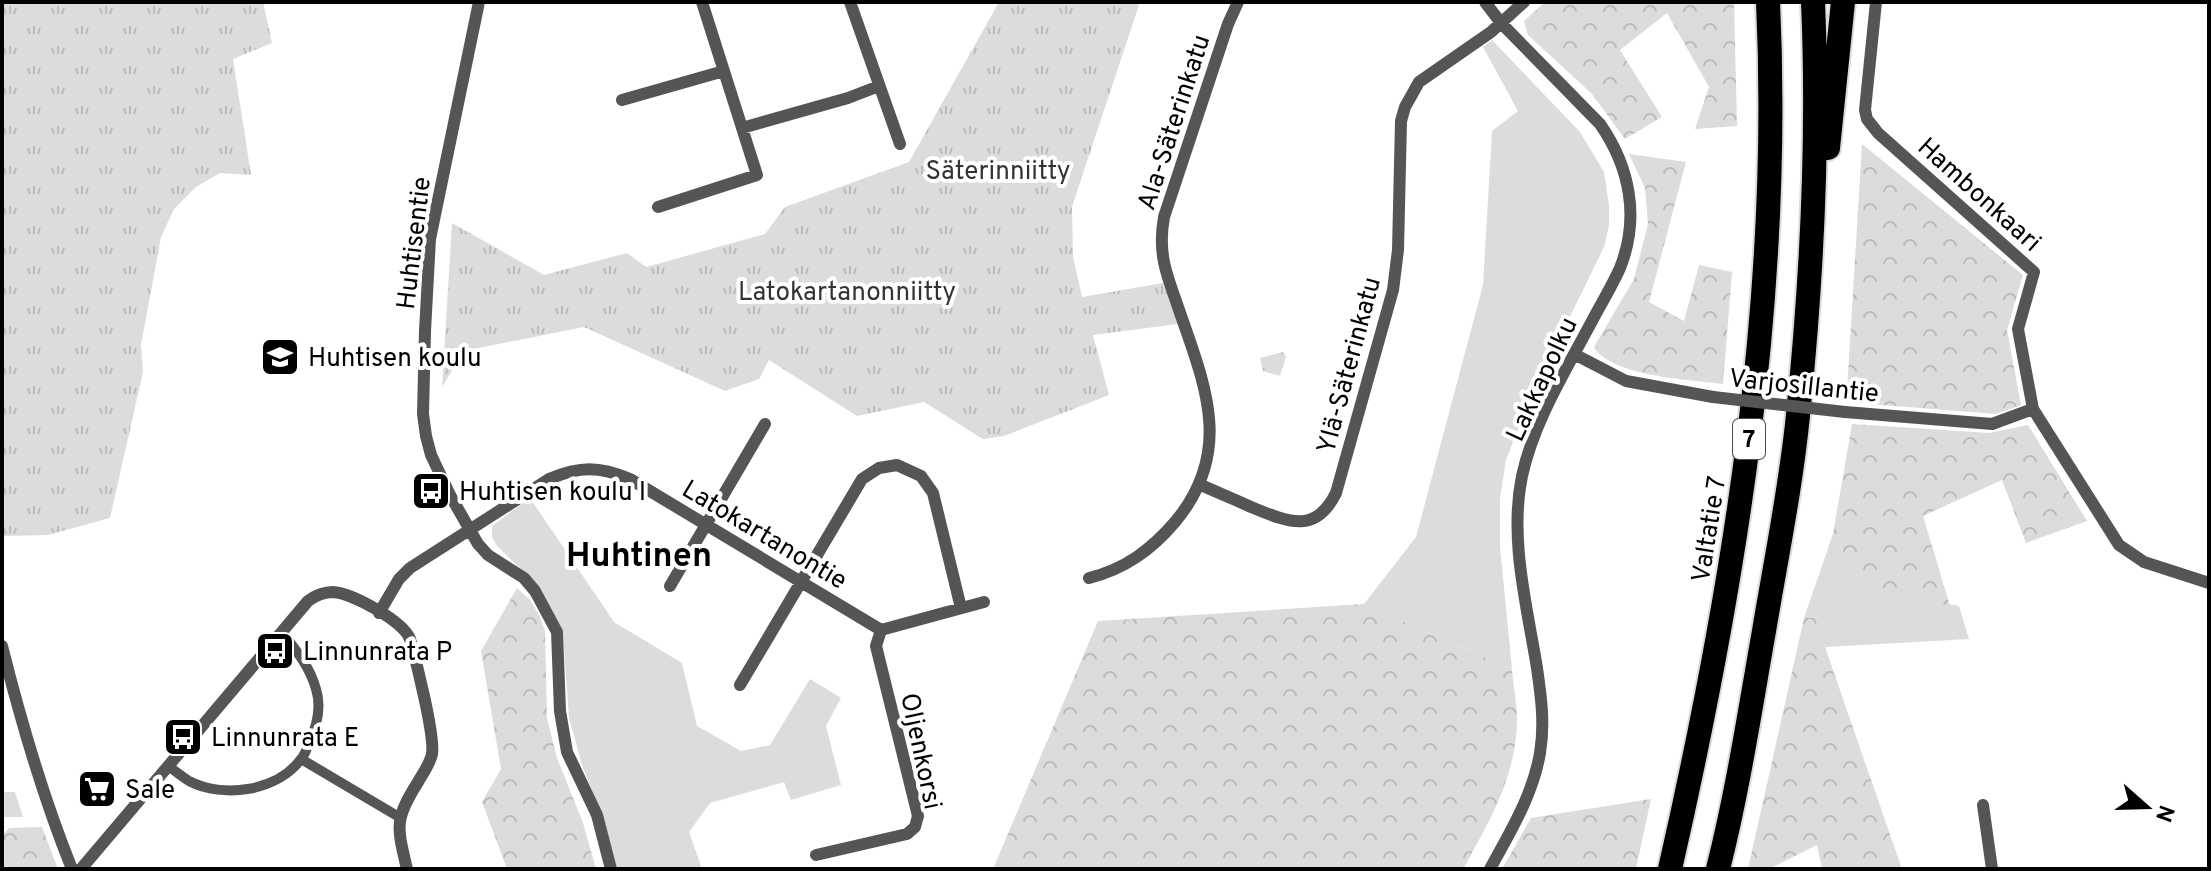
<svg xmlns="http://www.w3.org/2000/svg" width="2211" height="871" font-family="Overpass,sans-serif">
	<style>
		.grass { fill: #dcdcdc }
		.forest { fill: url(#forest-crowns) }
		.park { fill: url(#park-tufts) }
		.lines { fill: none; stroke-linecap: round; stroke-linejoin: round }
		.motorway-casing { stroke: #dbdbdb; stroke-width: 28 }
		.pedestrian { stroke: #555; stroke-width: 10 }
		.minor { stroke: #555; stroke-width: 12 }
		.motorway { stroke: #000; stroke-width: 24 }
		.minor-bridge { stroke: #555; stroke-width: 12 }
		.labels { text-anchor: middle; stroke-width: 8; stroke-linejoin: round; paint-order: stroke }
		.shield { fill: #fff; stroke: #4c4c4c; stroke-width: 2 }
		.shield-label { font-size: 24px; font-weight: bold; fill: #000 }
		.street-label { font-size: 26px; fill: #000; stroke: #fff }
		.park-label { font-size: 26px; fill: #333; stroke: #fff }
		.poi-label { font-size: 26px; fill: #000; stroke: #fff; text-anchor: start }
		.district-label { font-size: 34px; font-weight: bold; fill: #000; stroke: #fff }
	</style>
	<defs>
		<pattern id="forest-crowns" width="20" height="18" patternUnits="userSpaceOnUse" patternTransform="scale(2)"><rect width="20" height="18" fill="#dcdcdc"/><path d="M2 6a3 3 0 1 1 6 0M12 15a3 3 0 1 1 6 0" fill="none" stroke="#bbb"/></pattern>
		<pattern id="park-tufts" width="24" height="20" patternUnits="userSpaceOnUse" patternTransform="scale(2)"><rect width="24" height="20" fill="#dcdcdc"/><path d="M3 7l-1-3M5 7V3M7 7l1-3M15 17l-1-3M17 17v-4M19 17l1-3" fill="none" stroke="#bbb"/></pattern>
	</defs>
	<rect width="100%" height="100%" fill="#fff"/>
	<path class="grass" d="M1492,40L1580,132L1604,172L1609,205V225L1604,247L1531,396L1506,460L1500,498V547L1512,669L1364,604L1416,537L1483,285L1492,131L1518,111L1483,47Z
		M530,498L614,622L682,663L697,726L741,751L770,745L810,679L841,698L826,726L841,785L791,800L784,782L710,803L689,832L702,869H617L605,823L582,765L569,718L563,634L537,585L497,546L492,537V526Z
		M1833,534L1864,589L1959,606L1969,639L1825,647L1815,618H1804Z
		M2,792H15L23,817H2Z"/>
	<path class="forest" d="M1545,2H1734L1737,126L1695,129L1709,87L1667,13L1620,50L1662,117L1625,139L1592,94L1528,35L1524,21Z
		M1862,144L2023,275L2007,330L2021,405L1996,414L1869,404L1847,391Z
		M1629,154L1686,162L1649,302L1684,321L1699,265L1732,272L1723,384C1691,380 1610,376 1594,347L1634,279L1648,224L1645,188Z
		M1852,424L1989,433L2028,425L2087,521L2026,543L2002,480L1923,516L1950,606L1864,589L1833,534Z
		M517,588L530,600L539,615L545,631L547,718L557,758L583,823L596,869H507L482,802L501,769L481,651Z
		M1364,604L1512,669C1513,687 1518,707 1517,725C1514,781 1489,822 1463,869H993L1098,621Z
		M1804,618H1815L1902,869H1822L1817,845L1769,869H1748Z
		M1651,799L1636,869H1502L1531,818Z
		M42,827L58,869H2V836L9,828Z"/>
	<path class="park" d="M2,2H263L272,43L233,59L251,175L220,173L196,187L174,209L161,237L141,345L143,372L110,518L48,535L2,536Z
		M999,2H1140L1072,207L1073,257L1082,297L1163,283L1178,324L1093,335L1109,395L1004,436L983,439L924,402L857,416L769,360L759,379L725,391L584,327L464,351L442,387L452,223L544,275L627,253L646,267L765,234L785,207L909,162Z
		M1283,352L1286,357L1280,376L1263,371L1260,358Z"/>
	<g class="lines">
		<defs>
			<path id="motorway" d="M1828,148L1843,2
				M1670,869C1735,584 1782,295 1768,2
				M1718,869C1738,790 1750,710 1764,631C1776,559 1791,487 1798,415C1812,278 1819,139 1813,2"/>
		</defs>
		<use href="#motorway" class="motorway-casing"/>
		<path class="pedestrian" d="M301,759L399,817
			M169,767C176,771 182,777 189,781C223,799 278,791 301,759C305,755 307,748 309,743C317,726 322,708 316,689C310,667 296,650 282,632"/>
		<path class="minor" d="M479,2L430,239L425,331L423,414L426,436L431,455L450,495L478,544L488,555L524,578L535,591L557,632L560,711L567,752L597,815L611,869
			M850,2L900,144
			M1485,2L1501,23L1600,124C1630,167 1640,218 1620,268C1612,286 1601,304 1592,321C1566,370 1534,421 1522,476C1509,539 1527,606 1537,668C1541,696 1545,724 1540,753C1533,795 1510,832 1490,869
			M1876,2L1865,110L1867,119L1878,133L2034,272L2018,329L2033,409L2119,545L2144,562L2209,583
			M622,100L724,71
			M742,128L848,98L879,86
			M658,207L757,175L702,2
			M1574,354L1626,381L1713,397
			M1845,412L1992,424L2033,409
			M1199,484C1216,492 1234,499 1251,507C1286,521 1315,536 1336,493L1393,290L1398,250L1401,121L1405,107L1419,82L1491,32L1524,2
			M1089,578C1125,569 1151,550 1175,522C1237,448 1202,379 1176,301C1165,271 1158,250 1164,217L1228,24L1238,2
			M670,586L765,424
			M379,613L399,579L410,568L549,479C580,466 599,466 630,479L881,630L984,602
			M2,646C21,722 43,797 72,869
			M740,685L862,479L879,468L897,465L921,476L933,493L961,608
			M1983,805L1992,869
			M816,855L907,834L915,827L918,816L876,646L881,630
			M81,869L308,601C316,595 323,592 333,592C352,593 403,621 410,639C416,661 435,735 432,754C430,764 423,773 418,782C394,820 397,826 407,869"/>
		<use href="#motorway" class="motorway"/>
		<path class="minor-bridge" d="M1713,397L1845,412"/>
	</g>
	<defs>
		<symbol id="school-square" viewBox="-11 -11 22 22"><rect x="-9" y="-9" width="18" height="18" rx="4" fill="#000" stroke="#fff"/><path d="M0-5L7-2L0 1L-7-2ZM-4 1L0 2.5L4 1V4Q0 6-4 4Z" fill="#fff"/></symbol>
		<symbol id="bus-square" viewBox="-11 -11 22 22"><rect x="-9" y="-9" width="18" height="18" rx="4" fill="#000" stroke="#fff"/><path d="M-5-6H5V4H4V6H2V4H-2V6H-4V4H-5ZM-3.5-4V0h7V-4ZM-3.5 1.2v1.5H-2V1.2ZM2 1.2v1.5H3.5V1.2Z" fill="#fff"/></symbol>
		<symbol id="supermarket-square" viewBox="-11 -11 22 22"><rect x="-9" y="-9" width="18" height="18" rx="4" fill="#000" stroke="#fff"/><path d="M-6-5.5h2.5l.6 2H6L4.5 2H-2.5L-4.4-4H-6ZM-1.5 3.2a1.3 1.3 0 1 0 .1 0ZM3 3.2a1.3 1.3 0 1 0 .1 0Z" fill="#fff"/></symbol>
	</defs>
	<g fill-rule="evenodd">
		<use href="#school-square" x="258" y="335" width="44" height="44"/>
		<use href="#bus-square" x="409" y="469" width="44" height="44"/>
		<use href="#bus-square" x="253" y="629" width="44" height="44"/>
		<use href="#bus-square" x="161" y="715" width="44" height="44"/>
		<use href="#supermarket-square" x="75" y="767" width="44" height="44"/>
	</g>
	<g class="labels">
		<rect class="shield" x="1733" y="419" width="32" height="40" rx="6"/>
		<g class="shield-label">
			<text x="1749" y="447">7</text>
		</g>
		<g class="street-label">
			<text transform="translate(1173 122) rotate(-72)" y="9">Ala-Säterinkatu</text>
			<text transform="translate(1980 194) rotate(42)" y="9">Hambonkaari</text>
			<text transform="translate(413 243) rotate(-83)" y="9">Huhtisentie</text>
			<text transform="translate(1348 365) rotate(-75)" y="9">Ylä-Säterinkatu</text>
			<text transform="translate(1541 379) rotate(-65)" y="9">Lakkapolku</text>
			<text transform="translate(1804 385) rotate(6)" y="9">Varjosillantie</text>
			<text transform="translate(1708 529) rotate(-81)" y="9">Valtatie 7</text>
			<text transform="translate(765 534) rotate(31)" y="9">Latokartanontie</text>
			<text transform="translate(922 751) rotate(78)" y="9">Oljenkorsi</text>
		</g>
		<g class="park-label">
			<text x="998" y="179">Säterinniitty</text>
			<text x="847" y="300">Latokartanonniitty</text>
		</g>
		<g class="poi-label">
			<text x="308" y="366">Huhtisen koulu</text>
			<text x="459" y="500">Huhtisen koulu I</text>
			<text x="303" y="660">Linnunrata P</text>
			<text x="211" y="746">Linnunrata E</text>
			<text x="125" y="798">Sale</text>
		</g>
		<g class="district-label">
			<text x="639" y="566">Huhtinen</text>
		</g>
	</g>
	<rect width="2211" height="871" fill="none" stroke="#000000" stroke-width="8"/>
	<g transform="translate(2147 807) rotate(110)" stroke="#ffffff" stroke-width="6" paint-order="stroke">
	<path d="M0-6L14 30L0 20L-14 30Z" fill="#000000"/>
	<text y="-12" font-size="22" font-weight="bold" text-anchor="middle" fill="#000000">N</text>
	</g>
</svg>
